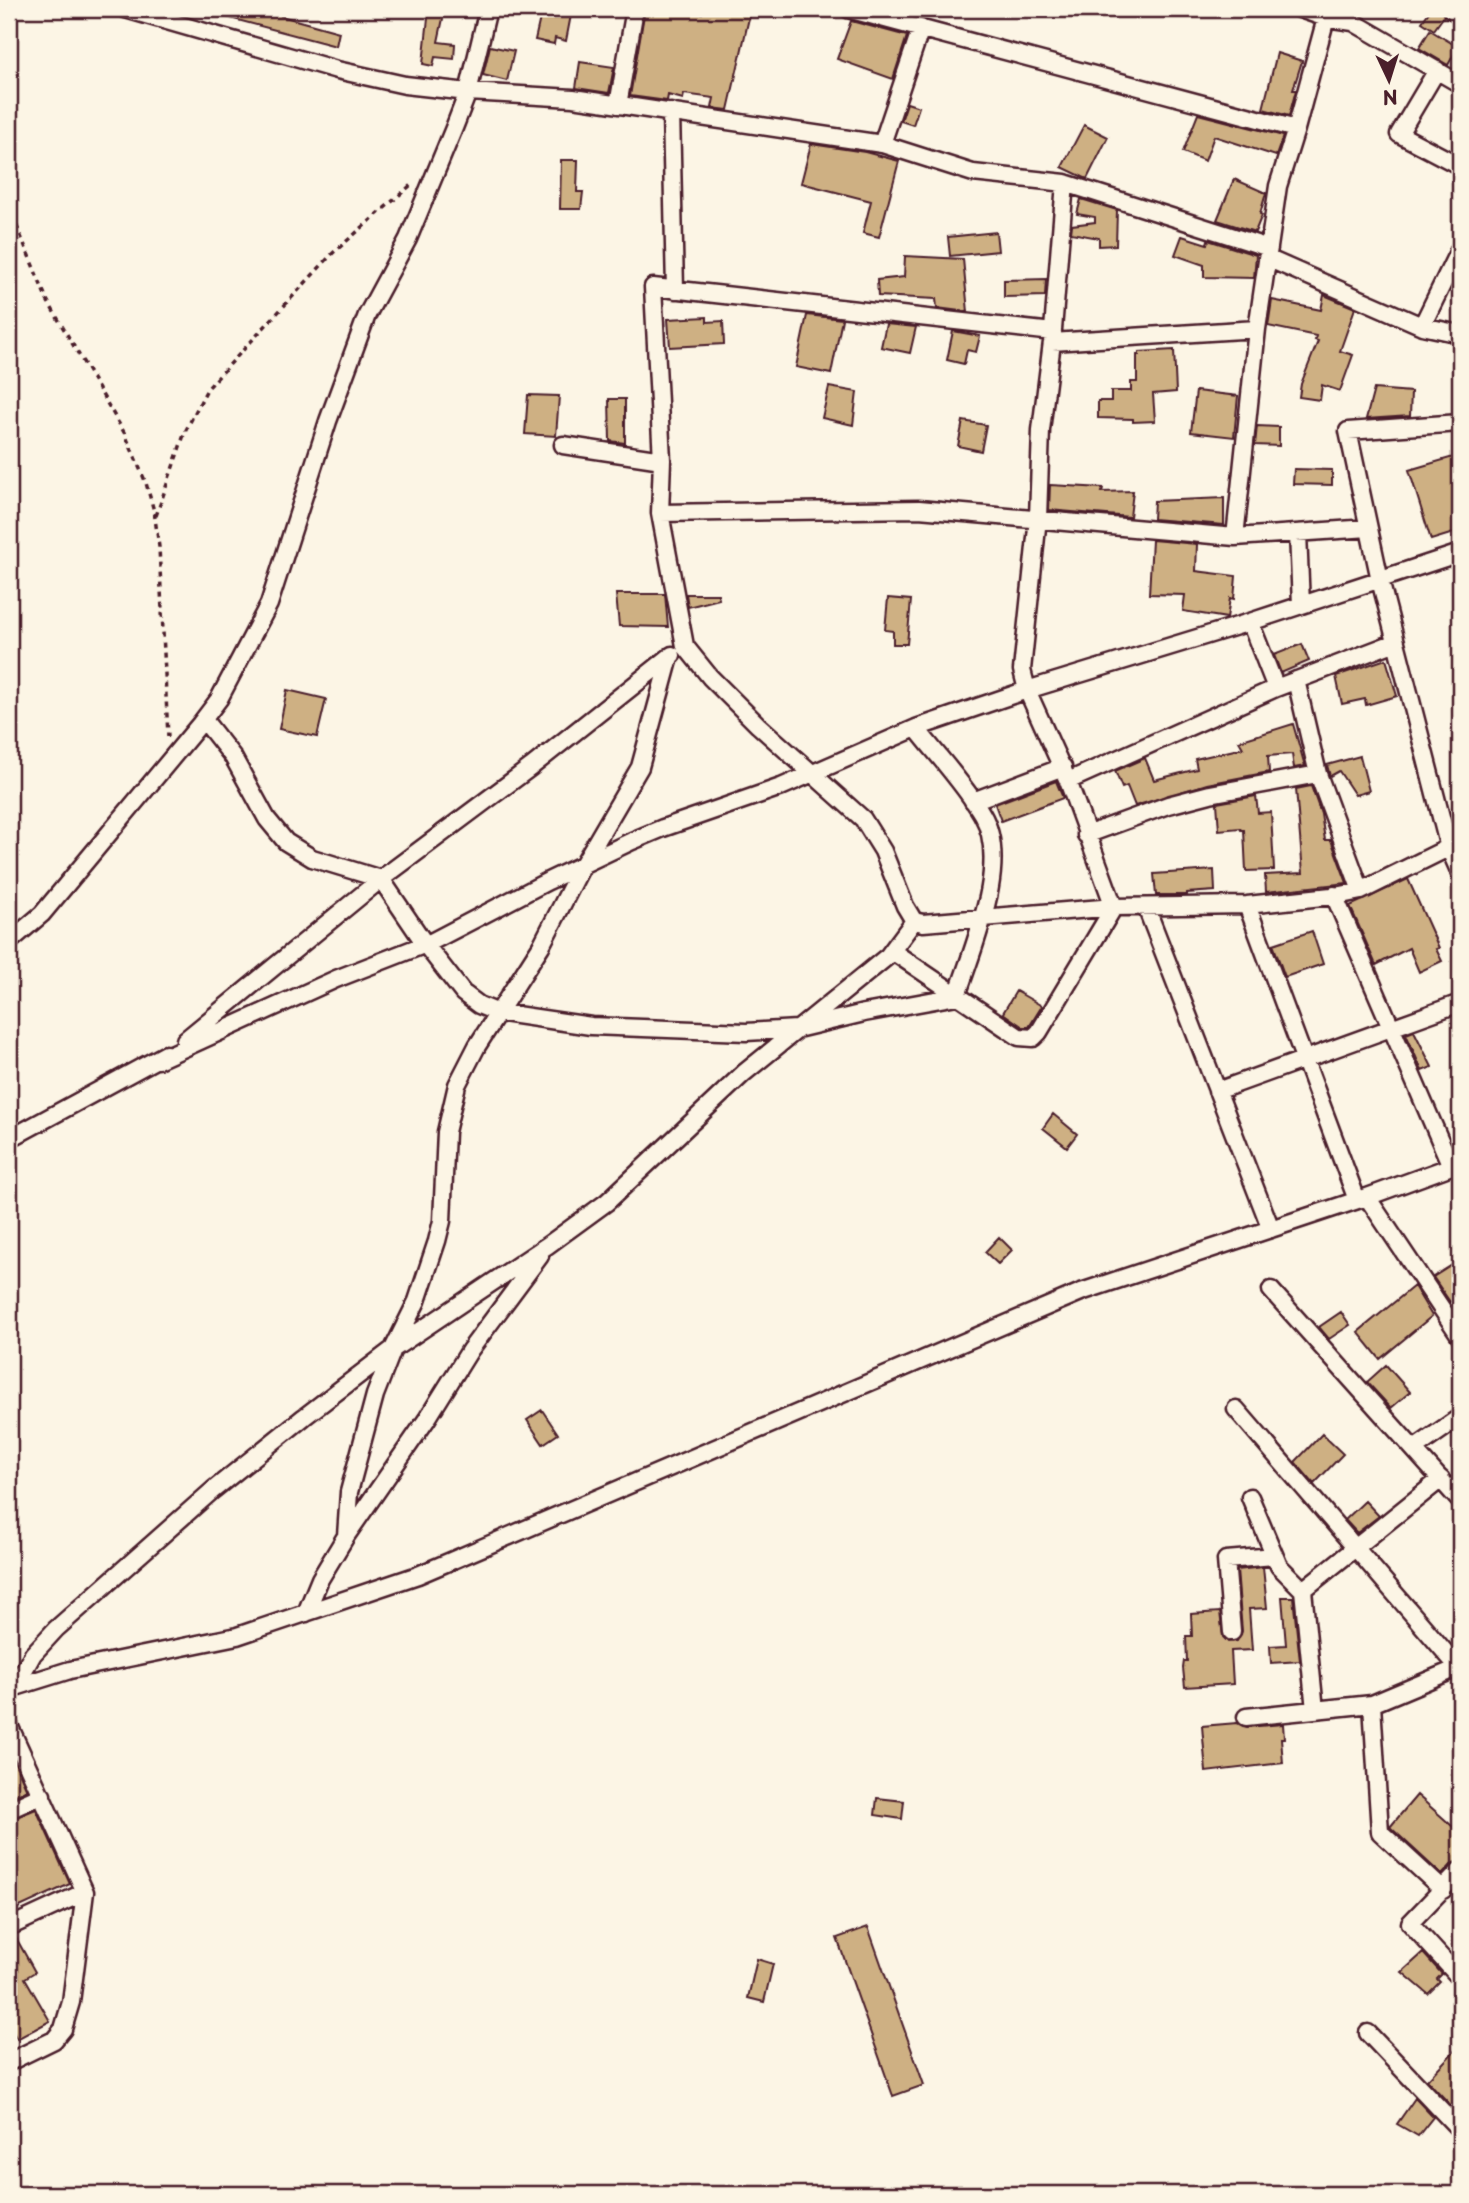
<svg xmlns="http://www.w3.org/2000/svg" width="1469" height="2203" font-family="'Playpen Sans',sans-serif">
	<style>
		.building { fill: #ceb083; stroke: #4a1f2b; stroke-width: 2 }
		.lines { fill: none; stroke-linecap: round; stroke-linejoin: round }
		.street-casing { stroke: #4a1f2b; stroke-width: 21 }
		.path { stroke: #4a1f2b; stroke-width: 3.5; stroke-dasharray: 5 5; stroke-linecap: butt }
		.street { stroke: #fcf5e5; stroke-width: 16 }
	</style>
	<rect width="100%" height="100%" fill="#fcf5e5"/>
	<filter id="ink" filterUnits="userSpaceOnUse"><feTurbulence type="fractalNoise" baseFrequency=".0143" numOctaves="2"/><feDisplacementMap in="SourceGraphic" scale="14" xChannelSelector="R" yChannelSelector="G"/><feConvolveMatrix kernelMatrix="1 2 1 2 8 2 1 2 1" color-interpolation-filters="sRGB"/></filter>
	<g filter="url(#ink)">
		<path class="building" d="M211,9H283L281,16L339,32L336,46L211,13Z
			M429,9H445L438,42L455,44L454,59L435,57L433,66L423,64Z
			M542,9L571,15L566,41L555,38L554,44L535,40Z
			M645,9H677L702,13L703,9H751L728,110L712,108L714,98L684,94L683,99L668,95L667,101L630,96Z
			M1431,9H1441L1444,16L1434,30L1422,22Z
			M851,21L907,36L893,79L837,59Z
			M1430,30L1458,47L1448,65L1419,48Z
			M490,46L514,51L507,81L483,75Z
			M1277,53L1302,61L1293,90H1296L1289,116L1263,109Z
			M580,62L614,67L609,93L576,88Z
			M907,103L919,107L913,125L901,121Z
			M1198,114L1283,136L1276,156L1214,136L1205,161L1183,152Z
			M1084,125L1108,137L1087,179L1062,167Z
			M811,144L865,152L899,161L879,237L863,233L871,201L801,183Z
			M561,160H578L577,192H583L581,209H560Z
			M1234,179L1266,193L1260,214L1262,215L1255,232L1217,220Z
			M1081,199L1117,210L1116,245L1099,246V238L1071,233L1072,225L1095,222V217L1077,214Z
			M996,232L998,251L950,256L948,237Z
			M1182,236L1207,244L1208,240L1256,255L1254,278L1204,277V265L1175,255Z
			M905,256L963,259L968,312L937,308L936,299L878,296L877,280L904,277Z
			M1046,279L1045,296L1004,297V280Z
			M1324,295L1355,308L1340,351L1353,355L1340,391L1322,385L1320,400L1299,397L1301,384L1318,341L1315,340L1316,336L1268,326L1272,300L1321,310Z
			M807,315L842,319L831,374L796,367Z
			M707,317V322L723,321L724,344L670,347L668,319Z
			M886,324L916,327L910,353L881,347Z
			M953,331L980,336L976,352L967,350L964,364L947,360Z
			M1174,350L1176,392L1153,394L1155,421L1133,422V419L1098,418V401H1111V391H1131V382H1137V355H1139V352Z
			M829,387L857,392L853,425L822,418Z
			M1374,389L1411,392L1410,416L1366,419Z
			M1196,391L1238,396L1234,437L1191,432Z
			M528,395L559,396L556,436L525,434Z
			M609,399H625V443L610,441Z
			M963,421L986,425L981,451L958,446Z
			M1257,426L1279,427V446L1255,445Z
			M1460,455V531L1431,540L1409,470Z
			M1294,469L1332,470V485L1293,484Z
			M1050,485L1103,488L1102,492L1133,491L1130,517L1049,510Z
			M1224,498V525L1153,519L1154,501Z
			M1152,540L1197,544L1196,571L1236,576L1234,599L1230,598L1227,618L1183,611L1185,595L1149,594Z
			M616,594H665L668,627L619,626Z
			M686,594H718L719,599L688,607Z
			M888,598L911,600L907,644H893V631L885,630Z
			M1302,644L1309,661L1281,673L1274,655Z
			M1386,659L1397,696L1366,705L1365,699L1342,704L1336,676Z
			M287,690L326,699L317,737L279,729Z
			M1293,724L1305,766L1294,768L1292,754L1268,756L1269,772L1207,784L1135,806L1127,786L1122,788L1115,771L1145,758L1154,780L1197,769L1195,759L1243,748L1239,741Z
			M1360,756L1369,791L1355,795L1339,771L1330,776L1327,765Z
			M1056,781L1063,798L1001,821L995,804Z
			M1311,786L1321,814L1325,840H1331L1347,883L1266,892L1265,875L1303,873L1296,789Z
			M1256,796L1258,813L1271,812L1274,870L1246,871L1244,830H1241L1240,828L1219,830L1217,803Z
			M1214,870L1215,891L1187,893V895H1156L1154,874Z
			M1408,879L1439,948L1436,949L1442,961L1419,972L1409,948L1376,965L1350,906Z
			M1312,931L1323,964L1285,977L1273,944Z
			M1016,991L1042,1006L1029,1027H1023L1003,1013Z
			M1414,1031L1432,1067L1422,1071L1406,1034Z
			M1053,1114L1077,1134L1067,1147L1043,1128Z
			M999,1237L1012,1250L998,1264L985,1252Z
			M1460,1260V1296L1450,1302L1433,1277Z
			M1414,1286L1432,1316L1380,1359L1358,1332Z
			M1341,1312L1350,1325L1329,1339L1319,1327Z
			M1386,1365L1410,1392L1391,1408L1367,1382Z
			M542,1410L558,1434L543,1444L527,1420Z
			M1322,1434L1343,1454L1314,1484L1295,1462Z
			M1365,1501L1379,1516L1357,1533L1345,1520Z
			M1263,1567L1267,1608L1249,1609L1252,1650L1231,1651L1233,1684L1185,1687L1183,1668L1184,1661H1187L1186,1636H1192L1191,1614L1220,1612L1223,1637L1228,1642L1237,1641L1242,1631L1237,1570Z
			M1282,1597H1293L1300,1661L1271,1663L1270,1646L1286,1645Z
			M1237,1723L1247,1727L1283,1724L1284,1738H1281L1283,1763L1206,1772L1202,1726Z
			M9,1750L27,1790L9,1799Z
			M1417,1795L1460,1833V1861L1453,1863L1442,1875L1390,1827Z
			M877,1798L904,1801L902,1819L875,1815Z
			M36,1809L70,1884L9,1912V1820Z
			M868,1927L924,2085L893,2096L837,1938Z
			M15,1936L35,1972L25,1978L50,2021L17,2039L9,2025V1937Z
			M1423,1953L1442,1974L1437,1979L1440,1982L1428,1994L1402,1972Z
			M757,1959L773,1964L764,2002L748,1998Z
			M1460,2045V2115L1427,2080Z
			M1415,2098L1433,2117L1418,2136L1397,2124Z"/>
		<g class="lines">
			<defs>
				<path id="street" d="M125,9L337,70L405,85L468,92L573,98L882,144L973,173L1065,183L1269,248
					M848,9L1296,129
					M1300,9L1326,18L1353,22L1460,84
					M1451,9L1460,15
					M1437,70L1399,134L1460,166
					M618,105L635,9
					M671,112L675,290
					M882,144L921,28
					M1267,258L1422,326L1460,334
					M1422,326L1460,248
					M1053,332L653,287L662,460L660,513L685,646L710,677L758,725L863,819L883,851L905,906L914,921L923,923L1114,907L1247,905L1341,895L1361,891L1460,842
					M1052,342L1257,329
					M1460,423L1348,431L1380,580L1449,848L1460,873
					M563,445L662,460
					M660,513L919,509L1235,537L1369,528
					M1298,533L1301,605
					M1235,537L1257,329L1278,186L1296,129L1326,18
					M1250,622L1276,688
					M1296,680L1318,774L1361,891
					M204,720L233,757L267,819L286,842L312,858L381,879L425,944L463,993L479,1005L496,1012L591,1026L746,1032L797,1029L864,1013L957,996C973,946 1011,863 982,814C965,785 937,755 916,728
					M1068,781L1276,688L1396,642
					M973,801L1063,767
					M1086,835L1168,805L1210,794L1318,774
					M1334,895L1451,1166
					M1247,905L1357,1200
					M1146,907L1271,1229
					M9,942L42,914L200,724L219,699L269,604L328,421L367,315L408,239L454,128L468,92L488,9
					M892,951L1019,1037L1033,1038L1039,1032L1114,907L1068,781L1027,690L1022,670L1038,518L1041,430L1052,342L1065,183
					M185,1040L381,879L531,767L672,655
					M158,1060L336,979L431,942L548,881L632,841L663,828L781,787L916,728L1027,690L1250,622L1460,553
					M1217,1091L1460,1003
					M9,1139L166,1054
					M1367,1197L1460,1336
					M1271,1290L1460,1501
					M1236,1409L1458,1667
					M1414,1449L1460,1417
					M1250,1497L1279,1566L1303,1590L1315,1710
					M346,1536L349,1492L375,1395L393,1349L417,1301L437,1241L442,1221L446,1132L457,1085L477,1046L541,946L582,866L640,767L670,657
					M1303,1590L1441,1479
					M306,1613L320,1579L346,1536L427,1419L470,1350L540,1256
					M1232,1632L1226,1560L1274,1556
					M14,1688L33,1654L56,1629L213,1490L304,1417L393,1349L548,1245L607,1202L744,1073L888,956L914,921
					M9,1689L70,1670L237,1636L418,1575L1081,1292L1367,1197L1460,1163
					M1372,1704L1380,1832L1443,1890
					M1246,1717L1372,1704L1460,1667
					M9,1725L85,1892L71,2002L63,2029L54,2040L9,2062
					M9,1810L42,1795
					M1460,1871L1410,1923L1460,1978
					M9,1927L85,1892
					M1368,2033L1460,2130"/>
			</defs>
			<use href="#street" class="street-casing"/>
			<path class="path" d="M9,207L47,300L125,434L146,483L154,511L159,547L168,737
				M156,516L185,432L207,389L333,253L411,185"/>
			<use href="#street" class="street"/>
		</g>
	</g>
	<rect width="1469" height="2203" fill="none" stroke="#fcf5e5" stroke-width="35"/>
	<rect x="18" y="18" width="1434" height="2168" fill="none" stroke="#4a1f2b" stroke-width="2.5" filter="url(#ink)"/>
	<g transform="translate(1389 80) rotate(176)" stroke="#fcf5e5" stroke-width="5" paint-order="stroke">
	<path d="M0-5L12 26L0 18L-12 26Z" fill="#4a1f2b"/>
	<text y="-10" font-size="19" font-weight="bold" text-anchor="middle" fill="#4a1f2b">N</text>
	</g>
</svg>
